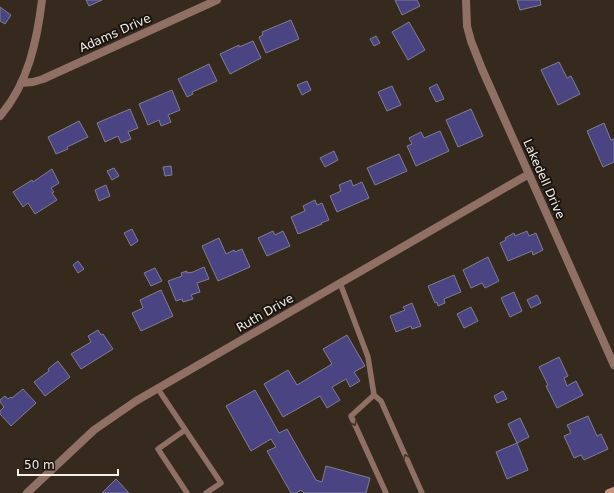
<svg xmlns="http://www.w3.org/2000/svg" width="614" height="493" font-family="'DejaVu Sans',sans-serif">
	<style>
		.building { fill: #4b4483; stroke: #7f7f90 }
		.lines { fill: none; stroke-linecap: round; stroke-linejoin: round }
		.service { stroke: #906f64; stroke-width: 5.5 }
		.minor { stroke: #906f64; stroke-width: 8 }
		.secondary { stroke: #c89382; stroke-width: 8 }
		.oneway { stroke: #43342d }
		.labels { text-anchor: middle; stroke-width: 4; stroke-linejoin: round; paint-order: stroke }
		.street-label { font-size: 12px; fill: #f6eee7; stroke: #19140f }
	</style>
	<rect width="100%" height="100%" fill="#362a1f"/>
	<path class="building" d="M86,0H102L89,6Z
		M395,0H417L420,6L402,15Z
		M517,0H540L541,5L520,10Z
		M0,7L11,15L5,24L0,21Z
		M291,20L299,39L266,53L259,37L263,35L262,32Z
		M409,22L425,50L408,60L392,32Z
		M376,36L380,43L374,46L370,39Z
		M253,41L261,58L230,74L220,54L239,45V47Z
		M559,62L567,78L571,76L580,94L558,105L541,70Z
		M209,64L217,81L192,92L193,94L187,97L178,79Z
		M307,81L311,90L302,95L297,85Z
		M437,84L444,99L436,102L429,88Z
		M392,86L401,105L387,111L378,92Z
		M172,90L180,110L168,115L171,122L161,126L159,120L148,125L139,104Z
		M130,109L138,128L128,132L131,139L121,143L118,136L105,142L97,123Z
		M471,109L483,136L458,147L446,120Z
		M79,121L88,137L67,147L68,149L56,154L48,137Z
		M604,123L611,140L614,139V162L603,167L587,131Z
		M440,131L449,151L416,166L407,146L412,144L409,138L421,132L424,138Z
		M334,151L338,160L325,167L320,158Z
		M399,154L407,171L375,185L367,168Z
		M171,166L172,175L165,176L163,167Z
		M114,168L119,176L112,180L107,171Z
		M52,169L59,183L51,188L54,192L52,193L57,200L35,214L28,203L23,207L13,192L32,180L33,182Z
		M351,180L353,186L362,182L369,198L337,212L330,196L341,191L339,185Z
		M106,185L110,196L99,201L95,190Z
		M315,200L317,205L322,203L329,220L321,223L322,224L298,234L291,217L305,211L303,206Z
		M132,229L138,241L131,246L124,233Z
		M273,231L275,235L283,231L290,246L267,256L258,238Z
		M527,231L529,236L536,233L543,250L533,255L532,251L508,261L500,243L506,240L505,238L514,233L515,236Z
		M219,238L226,254L234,250L235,252L242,249L250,267L218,281L202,246Z
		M488,257L499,281L485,288L482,283L471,288L463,270Z
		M78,261L84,269L78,273L73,265Z
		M204,267L209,279L197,283L200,292L191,295L193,299L183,302L182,299L176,301L168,281L182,276L181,273L187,271V273L193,272Z
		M155,268L162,281L151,286L144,273Z
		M454,275L461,292L444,299L445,303L438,306L437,302L435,303L428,286Z
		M161,290L173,316L141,331L132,313L143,308L140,300Z
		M514,292L522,311L510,317L501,298Z
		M537,295L541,303L531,308L527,300Z
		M412,303L421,326L412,329L411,326L396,332L390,316L405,310L403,307Z
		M471,307L478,321L464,328L457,314Z
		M98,330L101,335L103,334L113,349L81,369L71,354L91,342L88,336Z
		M347,335L365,366L354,372L360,381L350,387L346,379L332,387L340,400L327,408L320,396L283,417L264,384L288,370L297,385L332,364L323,349Z
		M559,357L568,376L564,378L567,386L576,381L583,395L557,408L546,386L548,385L539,367Z
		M58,361L70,377L45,396L34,382L49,371L48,369Z
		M23,389L36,403L11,426L0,414V411L4,407L0,402V400L5,396L8,399L11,397L12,398Z
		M255,390L279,433L287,429L316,480L322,482L326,466L370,478L366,493H304L301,490L296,493H291L267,451L276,447L271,439L251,451L226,406Z
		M503,391L507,399L497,403L494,396Z
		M588,416L597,436L601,434L608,449L584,460L581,455L574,458L564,436L571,433L567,425Z
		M520,418L529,437L517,443L508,424Z
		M517,443L528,470L507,479L496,452Z
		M116,479L129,493H102Z"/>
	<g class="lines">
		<path class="service" d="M340,283L368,357L374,395L381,401L422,493
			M158,389L221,483L206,493
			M374,395L351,416L386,493
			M185,430L158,449L187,493"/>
		<path class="minor" d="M466,0L467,26L471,41L482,69L614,365
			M21,83L33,82L43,79L217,0
			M0,116C28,84 37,41 42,0
			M27,493L94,430L136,401L529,174"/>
		<path class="secondary" d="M609,493L614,491"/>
	</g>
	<defs><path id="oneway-chevron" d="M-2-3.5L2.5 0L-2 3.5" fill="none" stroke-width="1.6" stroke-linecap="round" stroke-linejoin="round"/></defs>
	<g class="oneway">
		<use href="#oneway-chevron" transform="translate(354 423) rotate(65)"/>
		<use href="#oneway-chevron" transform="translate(406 457) rotate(-114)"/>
	</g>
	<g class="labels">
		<g class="street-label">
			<text transform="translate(115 33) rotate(-24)" y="4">Adams Drive</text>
			<text transform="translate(544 179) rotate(66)" y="4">Lakedell Drive</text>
			<text transform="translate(265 313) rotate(-30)" y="4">Ruth Drive</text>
		</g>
	</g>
	<path d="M18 469v6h100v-6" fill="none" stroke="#f6eee7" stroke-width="2"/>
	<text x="24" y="469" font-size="12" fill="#f6eee7" stroke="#19140f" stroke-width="3" paint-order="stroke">50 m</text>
</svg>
